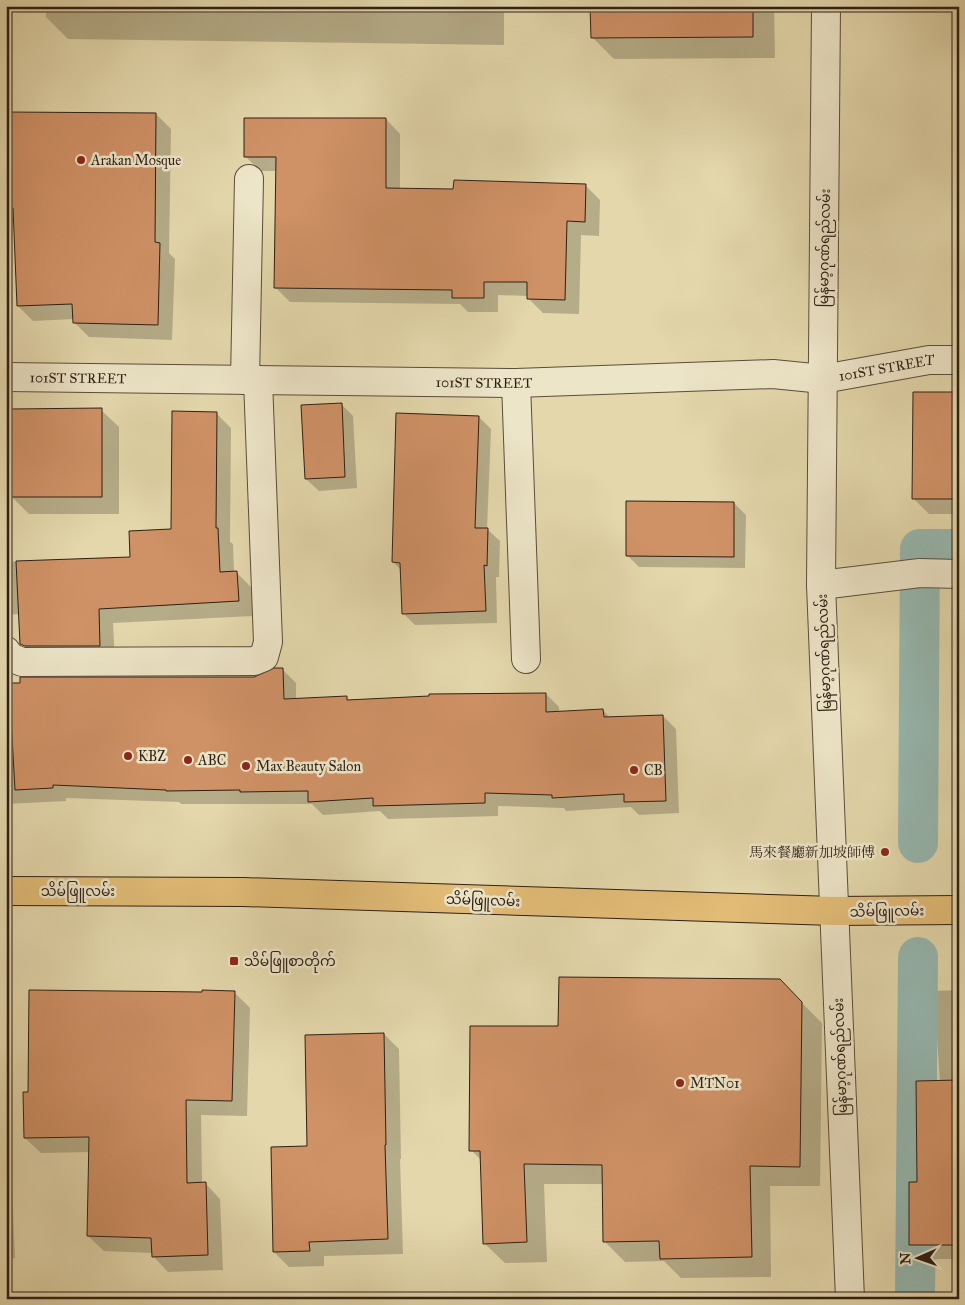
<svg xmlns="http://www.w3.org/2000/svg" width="965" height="1305" font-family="'IM FELL Great Primer','Noto Serif SC','Noto Sans Myanmar',serif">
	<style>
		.shadow { fill: #0003 }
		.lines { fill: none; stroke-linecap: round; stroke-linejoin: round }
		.canal { stroke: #96b8b0; stroke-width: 40 }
		.building { fill: #cf9166; stroke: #2e1f15 }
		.minor-casing { stroke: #5b4d3a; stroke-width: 30 }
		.tertiary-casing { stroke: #5b4d3a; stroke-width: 30 }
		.primary-casing { stroke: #2e1f15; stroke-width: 30 }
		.minor { stroke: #ede5c8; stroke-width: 28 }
		.tertiary { stroke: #ede5c8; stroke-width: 28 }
		.primary { stroke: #e2bc76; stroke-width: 28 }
		.poi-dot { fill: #8f2418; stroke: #ede5c8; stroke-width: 2 }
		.labels { text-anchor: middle; stroke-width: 5; stroke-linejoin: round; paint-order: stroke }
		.poi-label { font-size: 14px; fill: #2e1f15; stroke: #ede5c8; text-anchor: start }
		.street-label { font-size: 14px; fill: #2e1f15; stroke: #ede5c8 }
	</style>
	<rect width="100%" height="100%" fill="#e3d7ab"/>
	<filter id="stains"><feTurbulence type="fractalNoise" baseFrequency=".004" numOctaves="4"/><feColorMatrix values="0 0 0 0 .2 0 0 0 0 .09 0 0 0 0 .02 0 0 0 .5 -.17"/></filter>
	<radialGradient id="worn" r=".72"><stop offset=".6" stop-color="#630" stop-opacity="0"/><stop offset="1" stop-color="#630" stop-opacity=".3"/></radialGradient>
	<path class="shadow" d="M46,6H504V45L68,39L46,17Z
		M592,6H774L775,58L614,59L592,37Z
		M6,113L156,114L171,129L169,253L175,259L172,340L89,337L74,322V319L33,321L18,306L15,222H6Z
		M386,119L400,134V189L455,190L585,185L600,200L599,236L581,235L579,314L543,313L529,299V296L498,295V312H468L460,304L290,302L275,287L277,171H260L246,157Z
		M959,393V514H929L913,498Z
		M341,404L353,416L357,488L319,491L306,479Z
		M101,410L119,427V514H29L11,496Z
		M216,413L231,428L230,542L233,544L234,572H236L251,587L253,616L113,623L115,661L36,657L20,642L19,614L6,615V562L132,558L172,531Z
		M479,417L491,429L487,529L500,541L499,577H496L497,623L415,625L403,613L401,570L393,562Z
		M734,503L746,515L745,568L639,567L627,555Z
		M282,669L296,683V700L346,698L350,701L546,694L559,707V713L603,710L610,718L663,716L676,729L679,813L639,815L631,807L566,811L564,808L498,806V816L388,819L380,811L323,815L312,804H181L179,802L66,798V801L6,804V686L254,678Z
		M959,990V1259H924L910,1245L919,1183L940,1082L934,991Z
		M234,992L250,1008L247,1116L201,1115L202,1183H205L220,1199L223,1270L168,1272L153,1256V1253L104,1251L88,1236L90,1152L41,1153L25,1138L30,1093Z
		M800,1001L822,1023L820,1186H770L771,1277L681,1278L664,1261L625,1262L604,1241V1184H544L547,1262L505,1263L484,1243L482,1161L471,1150L560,1027Z
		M384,1034L399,1049L401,1159H400L403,1254L324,1256V1266L289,1267L274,1252L308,1148Z
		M6,1183L12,1189L15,1258L6,1259Z"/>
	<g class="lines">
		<path class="canal" d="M918,843L920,549H959
			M915,1299L918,957"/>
	</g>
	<path class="building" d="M590,6H753V37L591,38Z
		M6,112L156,113L155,242L160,243L158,325L73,323L72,304L17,306L13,208L6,207Z
		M244,118H386V188L453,189L454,180L586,184L585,222L567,221L565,300L527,299V282H484V298H452V290L274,288L276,157H244Z
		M913,392H959V499H912Z
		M342,403L345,477L305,479L301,405Z
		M102,408V497H10V409Z
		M172,411L217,412L216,528H218L220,572L237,571L239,601L99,609L100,646H25L20,644L16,561L130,557L129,531L171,529Z
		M396,413L479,416L475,528H488L487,566L484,565L486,611L402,614L400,563L392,562Z
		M626,501L734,502V557L626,556Z
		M274,668H283L284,699L347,696V700L429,696V694L546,693V712L603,709L604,717L663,715L666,801L624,802V794L552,798V795L485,793V803L373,806V798L308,802V791L240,792V790L166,791V790L53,785V788L15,790L9,683H20V677H254Z
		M559,977L780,979L802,1002L800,1167L750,1166L752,1257L660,1259L659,1241L603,1242L602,1165L524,1164L527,1242L483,1244L480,1151H469L470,1026H558Z
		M29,990L202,992V990L235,991L232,1101L186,1100L187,1183L206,1182L208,1255L152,1257L151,1238L87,1236L89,1137L24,1138L23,1092H28Z
		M384,1033L386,1145H385L388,1239L309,1242L310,1251L273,1252L271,1147L307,1146L305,1035Z
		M959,1080V1245H909V1182H917L916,1081Z"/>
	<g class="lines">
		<defs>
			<g id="minor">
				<path id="s1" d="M6,377L516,383L773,374L823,379L929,360H959"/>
				<path d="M245,380L249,179"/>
				<path d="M516,383L526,659"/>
				<path d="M821,585L920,573L959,574"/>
				<path d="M6,651L10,657L22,662L254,661L264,657L268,642L258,380"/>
			</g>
			<path id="tertiary" d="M826,6L821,585L850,1299"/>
			<path id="primary" d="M6,891L244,892L834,911L959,910"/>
		</defs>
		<use href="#minor" class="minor-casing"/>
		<use href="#tertiary" class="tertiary-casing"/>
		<use href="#primary" class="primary-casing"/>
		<use href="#minor" class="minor"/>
		<use href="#tertiary" class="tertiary"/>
		<use href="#primary" class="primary"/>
	</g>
	<g class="poi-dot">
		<circle cx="81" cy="160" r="5"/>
		<circle cx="128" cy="756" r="5"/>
		<circle cx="188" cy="760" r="5"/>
		<circle cx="246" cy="766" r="5"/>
		<circle cx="634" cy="770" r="5"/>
		<circle cx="885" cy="852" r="5"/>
		<rect x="229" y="956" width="10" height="10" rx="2.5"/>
		<circle cx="680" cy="1083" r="5"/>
	</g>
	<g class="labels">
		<g class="poi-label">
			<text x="91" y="165">Arakan Mosque</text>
			<text x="138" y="761">KBZ</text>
			<text x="198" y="765">ABC</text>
			<text x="256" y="771">Max Beauty Salon</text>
			<text x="644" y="775">CB</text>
			<text x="875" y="857" text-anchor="end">馬來餐廳新加坡師傅</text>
			<text x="244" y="966">သိမ်ဖြူစာတိုက်</text>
			<text x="690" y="1088">MTN01</text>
		</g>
		<g class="street-label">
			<text transform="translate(824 248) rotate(-89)" y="5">မြန်မာ့ဂုဏ်ရည်လမ်း</text>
			<text dy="5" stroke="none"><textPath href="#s1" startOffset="882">101ST STREET</textPath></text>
			<text dy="5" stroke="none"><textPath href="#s1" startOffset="72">101ST STREET</textPath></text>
			<text dy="5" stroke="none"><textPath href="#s1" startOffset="478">101ST STREET</textPath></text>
			<text transform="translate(824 653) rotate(-92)" y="5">မြန်မာ့ဂုဏ်ရည်လမ်း</text>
			<text x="78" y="896">သိမ်ဖြူလမ်း</text>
			<text transform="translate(483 900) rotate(2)" y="5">သိမ်ဖြူလမ်း</text>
			<text transform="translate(887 911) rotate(-1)" y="5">သိမ်ဖြူလမ်း</text>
			<text transform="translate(840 1057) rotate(-92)" y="5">မြန်မာ့ဂုဏ်ရည်လမ်း</text>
		</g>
	</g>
	<rect width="965" height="1305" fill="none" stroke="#e3d7ab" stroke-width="25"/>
	<rect x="8" y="8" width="950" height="1290" fill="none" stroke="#2e1f15" stroke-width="2.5"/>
	<rect x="12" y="12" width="940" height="1280" fill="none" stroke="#2e1f15"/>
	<g transform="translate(918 1258) rotate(268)" stroke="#ede5c8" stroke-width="4" paint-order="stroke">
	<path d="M0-4L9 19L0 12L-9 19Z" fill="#2e1f15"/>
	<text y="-8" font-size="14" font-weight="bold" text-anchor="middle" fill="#2e1f15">N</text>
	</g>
	<rect width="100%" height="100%" filter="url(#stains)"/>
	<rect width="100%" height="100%" fill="url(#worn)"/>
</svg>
